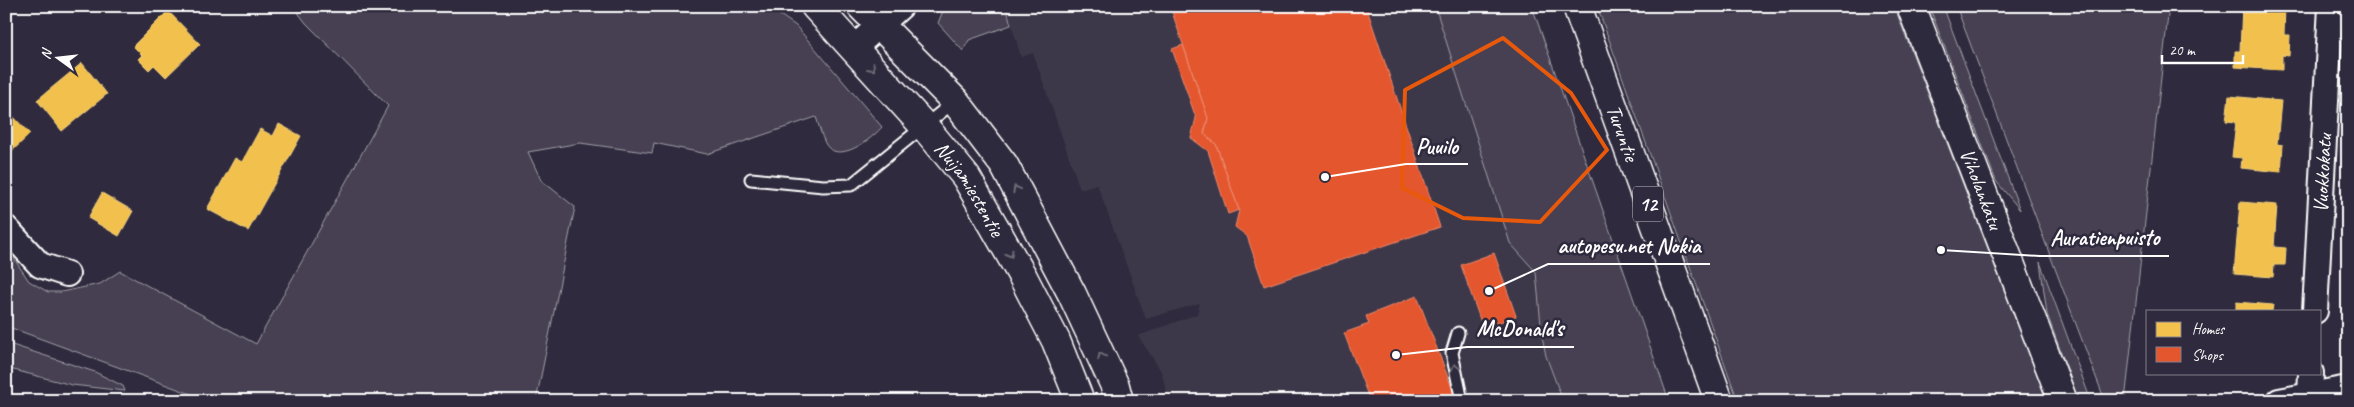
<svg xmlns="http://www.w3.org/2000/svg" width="2354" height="407" font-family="Caveat,sans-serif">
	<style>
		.built { fill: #3c3749 }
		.green { fill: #464152; stroke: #a2a0a8 }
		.homes { fill: #f2c14e; stroke: #f6d483 }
		.shops { fill: #e4572e; stroke: #ec896d }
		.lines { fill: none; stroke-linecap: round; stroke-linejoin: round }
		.lane-casing { stroke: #fff; stroke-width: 15 }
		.street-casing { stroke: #fff; stroke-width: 28 }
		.secondary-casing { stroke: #fff; stroke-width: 31 }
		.highway-casing { stroke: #fff; stroke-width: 31 }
		.lane { stroke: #2f2a3d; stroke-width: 11 }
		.street { stroke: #2f2a3d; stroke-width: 24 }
		.secondary { stroke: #2f2a3d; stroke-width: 28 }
		.highway { stroke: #2f2a3d; stroke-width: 28 }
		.oneway { stroke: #6d6a77 }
		.marked { fill: none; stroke: #e8590c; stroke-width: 4; stroke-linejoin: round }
		.labels { text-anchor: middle; stroke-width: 5; stroke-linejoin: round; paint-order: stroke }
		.shield { fill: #2f2a3d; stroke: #c1bfc5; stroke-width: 1 }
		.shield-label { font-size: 20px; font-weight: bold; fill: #fff }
		.street-label { font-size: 21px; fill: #fff; stroke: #2f2a3d }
		.leader { fill: none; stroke: #fff; stroke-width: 2 }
		.callout-dot { fill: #fff; stroke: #2f2a3d; stroke-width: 2 }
		.callout-label { font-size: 22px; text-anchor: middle; font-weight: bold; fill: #fff; stroke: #2f2a3d; stroke-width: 5; stroke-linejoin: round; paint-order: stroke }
	</style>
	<rect width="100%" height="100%" fill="#2f2a3d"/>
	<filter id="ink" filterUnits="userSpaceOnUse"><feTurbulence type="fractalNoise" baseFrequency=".02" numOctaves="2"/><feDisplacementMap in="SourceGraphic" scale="10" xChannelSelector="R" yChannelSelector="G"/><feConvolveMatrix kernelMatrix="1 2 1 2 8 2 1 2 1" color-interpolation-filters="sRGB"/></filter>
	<g filter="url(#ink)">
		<path class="built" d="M1006,6H1435L1510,243L1536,272L1542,336L1546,356L1563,401H1169L1161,371L1138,336L1197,314L1200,303L1146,319L1097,184L1080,189L1033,53L1021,57Z"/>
		<path class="green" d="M293,6H767L796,26L882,127C872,139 837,166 825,143C821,135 819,125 816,117L707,154L654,143L652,153L580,143L528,152L541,180L575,207L536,401H217L194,395L6,326V247L29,281L48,292H61L100,284L120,271L256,344L388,106L306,23Z
			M945,6H1006L1011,25L969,40L963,51L938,23Z
			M1435,6H1532L1669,401H1563L1546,356L1542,336L1536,272L1510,243Z
			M1597,6H1894L2047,401H1738Z
			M1929,6H1943L2020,210L1996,181Z
			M1956,6H2169L2125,401H2105Z
			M2040,262L2091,401H2079L2047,314Z
			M6,343L95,372L123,386L125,391L72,385L6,368Z"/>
		<path class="homes" d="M2242,6H2285L2284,35H2290L2289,56L2282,55V70L2235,67V51H2240Z
			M168,11L200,44L166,77L154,65L149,70L138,59L142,55L133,46Z
			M82,63L107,94L62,131L37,100Z
			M2229,96L2281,101L2277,144L2283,145L2281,172L2241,168L2242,158L2232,157L2236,122L2226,121Z
			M6,109L30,134L8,155L6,153Z
			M279,124L301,136L248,231L207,209L235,158L242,162L260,129L273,136Z
			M102,193L133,211L119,236L88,218Z
			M2240,202L2277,205L2274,247L2286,248L2285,265H2274L2273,277L2234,274Z
			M2236,302L2273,305L2272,311H2236Z"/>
		<path class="shops" d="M1170,6H1366L1440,227L1264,286L1247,236L1235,227L1239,210L1216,144L1204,134L1208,118Z
			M1183,45L1208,118L1204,134L1216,144L1239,210L1228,214L1208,151L1191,138L1196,118L1172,49Z
			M1494,253L1516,316L1483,328L1461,265Z
			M1417,296L1457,401H1370L1344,333L1369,324L1366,316Z"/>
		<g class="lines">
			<defs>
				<path id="lane" d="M751,179L823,186L851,185L955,101
					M1458,333L1452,353L1462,401"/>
				<g id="street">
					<path d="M854,48L901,6"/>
					<path d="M6,228L40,265L67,274"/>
					<path id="s1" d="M2315,311L2331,6"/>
					<path d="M2310,395L2311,373"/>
					<path d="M2279,401L2348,388"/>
				</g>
				<g id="secondary">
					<path id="s2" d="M815,6L924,126L966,177L1023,277L1056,341L1080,401"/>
					<path d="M861,6L955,101L1004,165L1072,294L1115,386L1119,401"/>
					<path id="s3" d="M1911,6L2063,401"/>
				</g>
				<g id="highway">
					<path id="s4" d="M1577,6L1719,401"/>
				</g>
			</defs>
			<use href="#lane" class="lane-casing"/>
			<use href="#street" class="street-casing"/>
			<use href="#secondary" class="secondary-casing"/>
			<use href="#highway" class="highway-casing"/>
			<use href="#lane" class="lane"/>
			<use href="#street" class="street"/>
			<use href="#secondary" class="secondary"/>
			<use href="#highway" class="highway"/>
		</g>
		<defs><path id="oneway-chevron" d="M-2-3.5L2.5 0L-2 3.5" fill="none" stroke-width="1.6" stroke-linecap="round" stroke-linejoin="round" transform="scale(1.25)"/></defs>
		<g class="oneway">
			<use href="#oneway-chevron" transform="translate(872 68) rotate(48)"/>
			<use href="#oneway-chevron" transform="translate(1016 189) rotate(-118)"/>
			<use href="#oneway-chevron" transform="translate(1010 254) rotate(60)"/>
			<use href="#oneway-chevron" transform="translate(1101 356) rotate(-115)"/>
			<use href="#oneway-chevron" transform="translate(1455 367) rotate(-101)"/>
		</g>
	</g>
	<path class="marked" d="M1503,38L1571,93L1607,150L1540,222L1463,218L1402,188L1405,90Z"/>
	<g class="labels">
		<rect class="shield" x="1633" y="186.5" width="30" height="35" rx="4"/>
		<g class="shield-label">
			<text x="1648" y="211">12</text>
		</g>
		<g class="street-label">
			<text dy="7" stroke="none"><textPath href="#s4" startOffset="135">Turuntie</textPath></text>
			<text dy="7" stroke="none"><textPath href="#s1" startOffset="138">Vuokkokatu</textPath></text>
			<text dy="7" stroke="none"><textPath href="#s2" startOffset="240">Nuijamiestentie</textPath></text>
			<text dy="7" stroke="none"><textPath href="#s3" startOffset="196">Viholankatu</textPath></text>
		</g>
	</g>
	<path class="leader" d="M1325 177L1406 164H1468M1941 250L2040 256H2169M1489 291L1548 264H1710M1396 355L1467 347H1574"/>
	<g class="callout-dot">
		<circle cx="1325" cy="177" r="5"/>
		<circle cx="1941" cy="250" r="5"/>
		<circle cx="1489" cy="291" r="5"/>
		<circle cx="1396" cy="355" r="5"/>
	</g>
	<g class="callout-label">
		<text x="1437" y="154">Puuilo</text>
		<text x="2105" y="245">Auratienpuisto</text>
		<text x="1629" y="253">autopesu.net Nokia</text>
		<text x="1520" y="336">McDonald's</text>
	</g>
	<rect width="2354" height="407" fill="none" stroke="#2f2a3d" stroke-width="25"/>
	<rect x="12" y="12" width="2329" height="382" fill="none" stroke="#fff" stroke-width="2" filter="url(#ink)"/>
	<rect x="2146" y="310" width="175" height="65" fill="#2f2a3d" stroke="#827f8b"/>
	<rect x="2156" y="322" width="25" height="15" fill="#f2c14e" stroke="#827f8b"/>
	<text x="2192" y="334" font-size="15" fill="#ffffff">Homes</text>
	<rect x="2156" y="347" width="25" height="15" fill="#e4572e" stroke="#827f8b"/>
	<text x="2192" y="360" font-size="15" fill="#ffffff">Shops</text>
	<g transform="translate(58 58) rotate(285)" stroke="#2f2a3d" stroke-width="4" paint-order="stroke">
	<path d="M0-4L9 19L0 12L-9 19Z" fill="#ffffff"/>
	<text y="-8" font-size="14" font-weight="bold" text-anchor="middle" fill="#ffffff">N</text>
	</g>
	<path d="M2162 55v8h81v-8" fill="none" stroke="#ffffff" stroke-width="2.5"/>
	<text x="2169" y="55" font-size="15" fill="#ffffff" stroke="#2f2a3d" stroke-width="4" paint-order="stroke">20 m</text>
</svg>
